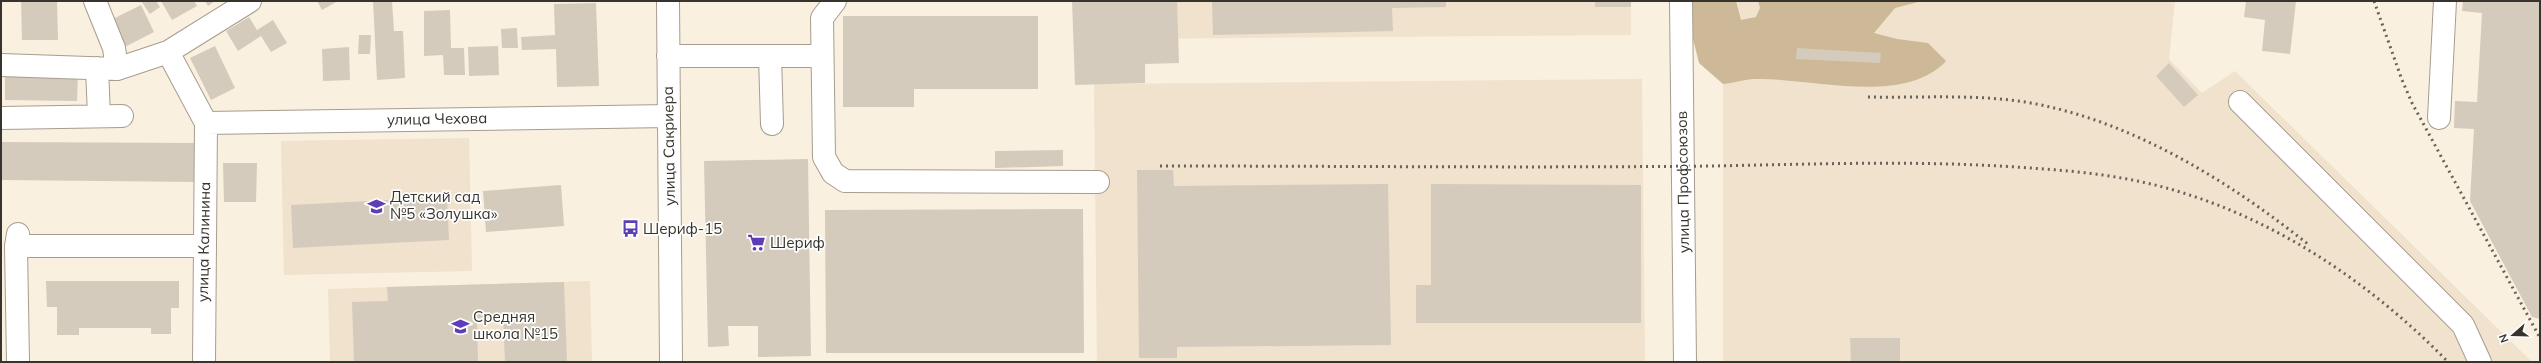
<svg xmlns="http://www.w3.org/2000/svg" width="2541" height="363" font-family="Mulish,sans-serif">
	<style>
		.built { fill: #f0e2cc }
		.forest { fill: #cdb998 }
		.building { fill: #d5cbbc }
		.lines { fill: none; stroke-linecap: round; stroke-linejoin: round }
		.minor-casing { stroke: #a69d8e; stroke-width: 24 }
		.minor { stroke: #fff; stroke-width: 22 }
		.rail { stroke: #676359; stroke-width: 3; stroke-dasharray: 2 4; stroke-linecap: butt }
		.labels { text-anchor: middle; stroke-width: 3.5; stroke-linejoin: round; paint-order: stroke }
		.street-label { font-size: 15px; fill: #37342d; stroke: #fefefe }
		.poi-label { font-size: 15px; fill: #37342d; stroke: #fefefe; text-anchor: start }
	</style>
	<rect width="100%" height="100%" fill="#f9f0e0"/>
	<path class="built" d="M1118,1H1631V35L1118,39Z
		M1723,1H2175L2169,59L2202,93L2235,71L2532,362H1723Z
		M1642,79L1645,362H1097L1094,84Z
		M469,138L472,271L284,275L281,141Z
		M590,281L592,362H330L328,289Z"/>
	<path class="forest" d="M1693,1H1736L1741,20L1756,17L1760,8L1758,1H1922L1895,8L1874,33L1897,39L1928,43L1946,61C1903,107 1809,77 1753,79C1743,80 1733,83 1723,84L1699,63L1692,35Z"/>
	<path class="building" d="M21,1H57L58,40H22Z
		M141,1H156L160,7L150,14Z
		M161,1H194L197,6L172,20Z
		M205,1H215L208,6Z
		M317,1H338L322,10Z
		M373,1H392L394,31H403L405,78L377,80Z
		M1072,1H1177L1179,63L1145,64V83L1075,85Z
		M1212,1H1446V7L1392,8L1393,31L1213,35Z
		M1595,1H1631V7H1595Z
		M2246,1H2296L2290,54L2262,51L2265,20L2244,17Z
		M2463,1H2540V319L2532,317L2470,201L2474,129L2454,128L2455,101L2477,102L2482,13L2462,11Z
		M596,3L599,86L557,87L556,49L522,50L521,37L555,35L554,4Z
		M141,5L154,32L121,49L107,22Z
		M450,10L451,48H464L465,75H444L443,55L424,56V11Z
		M843,16H1038V89H914V107H843Z
		M249,17L257,30L273,20L287,43L271,52L261,36L238,51L226,31Z
		M517,28L518,48H502L501,29Z
		M359,35H371L370,54H358Z
		M215,46L235,88L211,100L190,58Z
		M498,46L499,75L469,76L468,47Z
		M349,47L350,80L323,81L322,49Z
		M1797,48L1881,53L1880,63L1796,59Z
		M2169,63L2198,95L2184,107L2156,76Z
		M5,75H78L77,101L5,100Z
		M1,142L197,143V182L1,180Z
		M1063,150V166L995,168V151Z
		M808,159L811,356L758,357V326H728L729,346L708,347L704,161Z
		M223,163H257L256,202H224Z
		M1137,170H1173L1174,186L1388,184L1391,345L1177,347V358H1139Z
		M1431,184L1641,185V323H1416V285H1431Z
		M561,185L564,226L486,232L483,191Z
		M447,197L449,240L293,248L291,205Z
		M1083,209L1084,353H826L825,210Z
		M46,281H179V308H171V334H151V328H79V335H57V307H47Z
		M564,282L567,362H505L503,317L477,318L478,362H354L352,302L388,301L387,287Z
		M1850,338H1900V362H1851Z"/>
	<g class="lines">
		<defs>
			<path id="minor" d="M95,1L114,48L117,69
				M668,1L671,362
				M835,1L822,18L824,157L833,173L845,181L1098,182
				M1681,1L1685,362
				M168,52L206,123L204,362
				M668,56H822
				M770,56L772,124
				M1,65L117,69L168,52L250,1
				M97,68L99,116
				M2240,102L2463,325L2480,362
				M1,118L122,116
				M2439,118L2445,1
				M206,123L669,116
				M16,246H204
				M18,362L16,246L18,234"/>
		</defs>
		<use href="#minor" class="minor-casing"/>
		<use href="#minor" class="minor"/>
		<path class="rail" d="M2374,1L2402,80L2412,103L2540,338
			M1868,97C1920,98 1974,94 2025,102C2129,119 2229,181 2309,245
			M1160,166C1344,166 1529,168 1713,166C1819,164 1925,160 2030,168C2077,171 2125,176 2170,189C2276,219 2371,283 2448,362"/>
	</g>
	<defs>
		<symbol id="school-bare" viewBox="-9 -9 18 18"><path d="M0-5L7-2L0 1L-7-2ZM-4 1L0 2.5L4 1V4Q0 6-4 4Z" fill="#5e3eb6" stroke="#fefefe" stroke-width="2.5" paint-order="stroke"/></symbol>
		<symbol id="bus-bare" viewBox="-9 -9 18 18"><path d="M-5-6H5V4H4V6H2V4H-2V6H-4V4H-5ZM-3.5-4V0h7V-4ZM-3.5 1.2v1.5H-2V1.2ZM2 1.2v1.5H3.5V1.2Z" fill="#5e3eb6" stroke="#fefefe" stroke-width="2.5" paint-order="stroke"/></symbol>
		<symbol id="supermarket-bare" viewBox="-9 -9 18 18"><path d="M-6-5.5h2.5l.6 2H6L4.5 2H-2.5L-4.4-4H-6ZM-1.5 3.2a1.3 1.3 0 1 0 .1 0ZM3 3.2a1.3 1.3 0 1 0 .1 0Z" fill="#5e3eb6" stroke="#fefefe" stroke-width="2.5" paint-order="stroke"/></symbol>
	</defs>
	<g fill-rule="evenodd">
		<use href="#school-bare" x="364" y="194" width="25" height="25"/>
		<use href="#bus-bare" x="618" y="216" width="25" height="25"/>
		<use href="#supermarket-bare" x="744" y="230" width="25" height="25"/>
		<use href="#school-bare" x="448" y="314" width="25" height="25"/>
	</g>
	<g class="labels">
		<g class="street-label">
			<text transform="translate(437 119) rotate(-1)" y="5">улица Чехова</text>
			<text transform="translate(669 146) rotate(-91)" y="5">улица Сакриера</text>
			<text transform="translate(1683 182) rotate(-91)" y="5">улица Профсоюзов</text>
			<text transform="translate(204 242) rotate(-89)" y="5">улица Калинина</text>
		</g>
		<g class="poi-label">
			<text x="390" y="202">Детский сад<tspan x="390" dy="17">№5 «Золушка»</tspan></text>
			<text x="643" y="234">Шериф-15</text>
			<text x="770" y="248">Шериф</text>
			<text x="473" y="322">Средняя<tspan x="473" dy="17">школа №15</tspan></text>
		</g>
	</g>
	<rect width="2541" height="363" fill="none" stroke="#37342d" stroke-width="4"/>
	<g transform="translate(2513 335) rotate(250)" stroke="#fefefe" stroke-width="3" paint-order="stroke">
	<path d="M0-3L7 15L0 10L-7 15Z" fill="#37342d"/>
	<text y="-6" font-size="11" font-weight="bold" text-anchor="middle" fill="#37342d">N</text>
	</g>
</svg>
